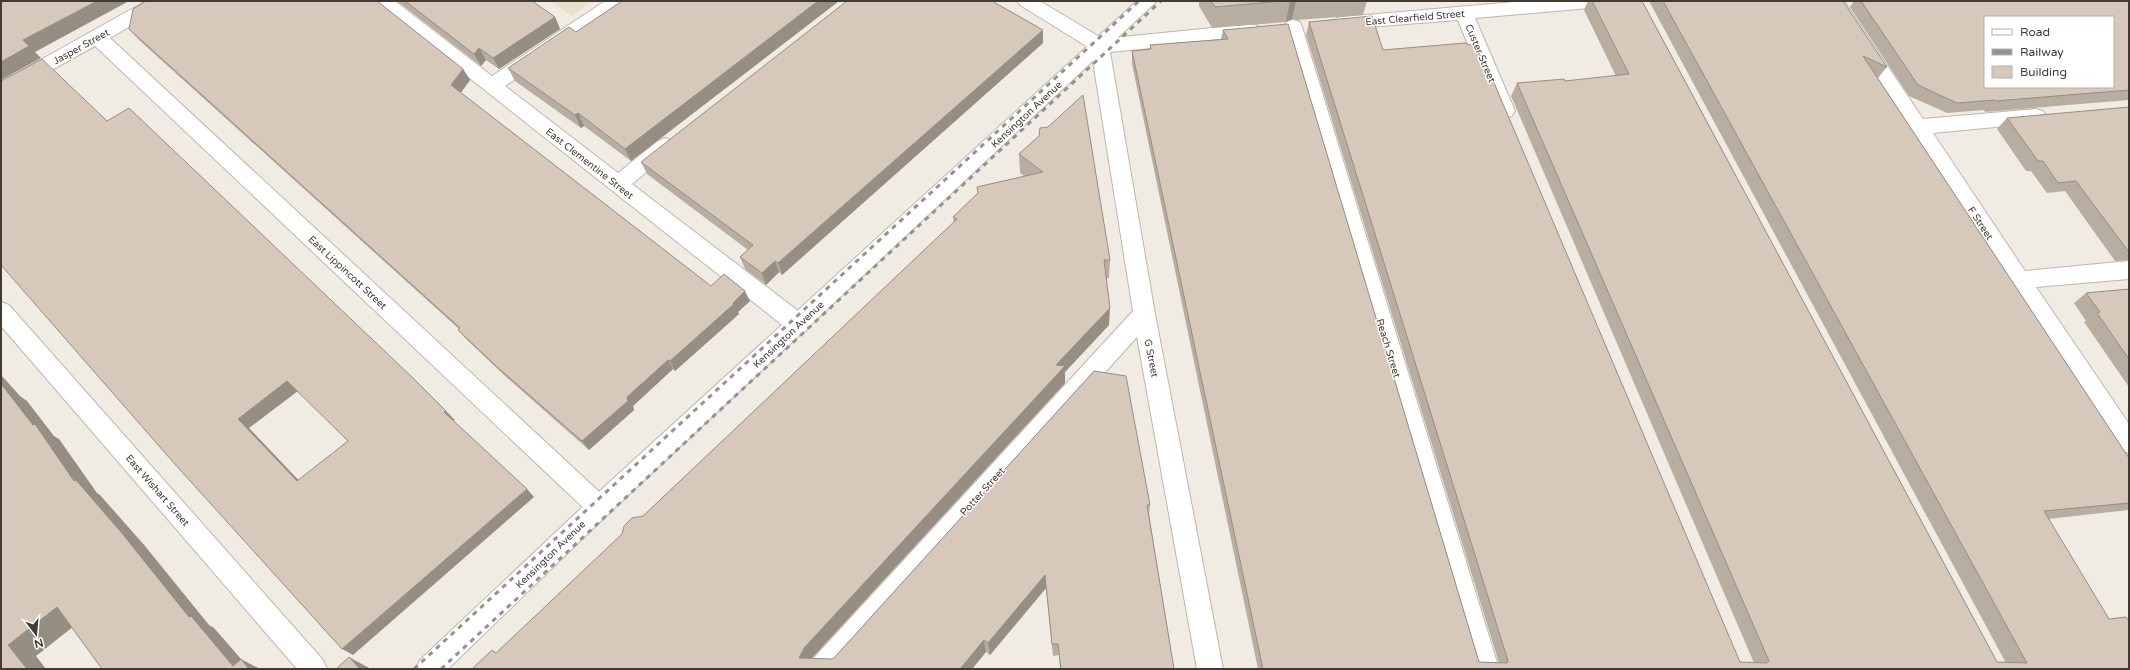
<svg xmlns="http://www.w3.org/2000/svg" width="2130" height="670" font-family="'Varela Round',sans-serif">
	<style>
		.education { fill: #ebe0cc }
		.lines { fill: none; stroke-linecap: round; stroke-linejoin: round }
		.minor-casing { stroke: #c0b6a8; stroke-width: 2 }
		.tertiary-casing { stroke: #c0b6a8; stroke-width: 2 }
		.minor { fill: #fff; fill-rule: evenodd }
		.tertiary { fill: #fff; fill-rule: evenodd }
		.rail { stroke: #939393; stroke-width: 3; stroke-dasharray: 5 5; stroke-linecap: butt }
		.wall { fill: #b8ada1 }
		.shaded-wall { fill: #968d83 }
		.building { fill: #d6c9bb; stroke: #968d83; fill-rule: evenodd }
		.labels { text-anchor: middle; stroke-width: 3; stroke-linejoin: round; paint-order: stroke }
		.street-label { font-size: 10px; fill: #433b33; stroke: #fff }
	</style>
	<rect width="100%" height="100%" fill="#f1ece3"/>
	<path class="education" d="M550,1H593L572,16Z"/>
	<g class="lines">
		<defs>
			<path id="minor" d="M146,1H169L166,5L110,38L607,499L611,507L607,515L599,518L591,515L95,46L1,98V82Z
				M374,1H395L492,76L605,1H627L624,5L505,86L618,173L658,141L665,138L672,141L675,146L672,151L632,184L806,317L809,324L806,331L798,333L790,331L377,5Z
				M1017,1H1040L1103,39L1251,24L1258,26L1260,31L1258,36L1251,38L1110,52L1155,314L1223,669H1197L1137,337L838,669H808L812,660L1133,311L1091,49L1020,5Z
				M1526,1H1610L1607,5L1601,7L1475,18L1515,111L1512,116L1505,118L1498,116L1495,111L1458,20L1343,29L1337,28L1334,23L1337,18L1343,17Z
				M1826,1H1844L1923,119L2036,109L2043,111L2046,116L2043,121L2036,123L1933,133L2025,271L2129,261V279L2036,287L2129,424V453L2121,450Z
				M1293,20L1300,22L1302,27L1499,669H1473L1284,27L1286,22Z
				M1,302L9,305L323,660L327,669H297L1,326Z"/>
			<path id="tertiary" d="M1137,1H1157L607,515L448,669H416L420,660L591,499Z"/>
		</defs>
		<use href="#minor" class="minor-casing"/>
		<use href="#tertiary" class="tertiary-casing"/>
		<use href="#minor" class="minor"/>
		<use href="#tertiary" class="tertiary"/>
		<path class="rail" d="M414,669L1139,1
			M441,669L1161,1"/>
	</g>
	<path class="wall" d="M397,1H532L555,17L560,29L499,69L486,60L481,66Z
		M622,1H839L631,161L584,126L581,128L515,81L508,68L576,32Z
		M1199,1H1367L1363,15L1297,20L1292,19L1286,22L1212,28L1199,6Z
		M1588,1H1642L1997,662L2006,663L1649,1H1843L1887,67L1878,78L2129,458V510L2048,519L2129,669H1258L1132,64V51L1150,49V45L1221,39L1223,30L1288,24L1479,662L1499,663L1306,35L1309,22L1383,50L1740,662L1754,663L1511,96L1517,83L1565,81L1616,76L1584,10Z
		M1854,1H2129V100L1985,112L1984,110L1947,113L1909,96L1850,7Z
		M129,29L463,69L470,80L461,93L711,286L750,301L738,312L739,314L675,371L673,369L633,406L634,410L589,450L504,375L466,339L458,330L459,329L139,40Z
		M1043,30V43L782,275L779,272L766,285L745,269L740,257L748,250L647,174L641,162Z
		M2129,107V260L2115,261L2065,191L2047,193L2031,171H2026L1997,129L2007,118Z
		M1039,136L1110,260L1109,278H1106L1109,325L1065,372V383L811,659H833L1094,371L1150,505L1149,514L1174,669H1060L1059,655L1053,656L1046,588L990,655L986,652L972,669H472L496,653L643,516L954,223L953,217L978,193L977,187L1024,176L1020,173L1019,154Z
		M2129,289V387L2084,322L2086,321L2074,303L2086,293Z"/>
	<path class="shaded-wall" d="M97,1H129L35,52L41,58L1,80V62L23,40Z
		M818,1H839L631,161L625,149Z
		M1290,1H1296L1292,19L1286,22Z
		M555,17L560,29L499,69L493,58Z
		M1043,30V43L782,275L778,263Z
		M479,48L486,60L481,66L474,54Z
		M463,69L470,80L458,96L451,85Z
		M578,113L584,126L581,128L575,115Z
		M775,261L779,272L766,285L762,273Z
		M745,291L750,301L738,312L739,314L675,371L670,361Z
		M1110,308L1109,325L1065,372V383L811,659L799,658L804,648L1056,365Z
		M668,360L673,369L633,406L634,410L589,450L582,441L627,397Z
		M1,375L20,396L27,401L54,436L59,439L97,493L100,495L145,546L209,625L214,628L241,659L260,669H239L233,666L189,617L74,481L33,425L1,387Z
		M287,381L298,391L249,428L308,490L297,481L238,419Z
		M446,411L455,420L453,421L444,412Z
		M527,489L534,497L353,655L342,649Z
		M1045,575L1046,588L990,655L988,643Z
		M57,607L83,619L36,656L46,669H27L8,645Z
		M984,640L986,652L972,669H960Z
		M349,657L369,668L370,669H360Z"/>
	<path class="building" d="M1,1H97L23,40L29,46L1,62Z
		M146,1H377L463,69L451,85L711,286L724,274L745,291L733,303L734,304L670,361L668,360L627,397L628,401L582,441L496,366L458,330L460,328L129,29L133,9Z
		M405,1H532L555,17L493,58L479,48L474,54Z
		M622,1H818L625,149L578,113L575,115L508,68L569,27L576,32Z
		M847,1H992L1043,30L778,263L775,261L762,273L740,257L753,245L641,162Z
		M1211,1H1282L1215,7Z
		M1592,1H1642L1997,662L2027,663L1663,1H1843L1887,67L1863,56L2129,458V503L2044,511L2109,619L2126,617L2129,621V669H1263L1132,51L1151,49L1150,45L1228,39L1223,30L1288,24L1479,662L1507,663L1508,661L1309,22L1372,16L1383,50L1465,43L1476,47L1495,85L1740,662L1767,663L1769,661L1517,83L1564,79L1565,81L1629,74Z
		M1861,1H2129V90L1995,101L1994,100L1957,103L1918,85ZM1985,17H2113V87H1985Z
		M42,59L107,121L129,108L414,379L446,411L444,412L527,489L342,649L173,462L1,265V81ZM287,381L348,441L297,481L238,419Z
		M1083,95L1110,260H1104L1110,308L1056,365L1065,366L804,648L799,658L833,659L1094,371L1126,376L1150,505H1147L1174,669H1061L1058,644H1052L1045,575L988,643L984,640L960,669H472L492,650L496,653L622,534L624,526L632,518L643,516L957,219L953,217L978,193L977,187L1043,172L1019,154L1039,136L1040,128L1048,127Z
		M2129,107V251H2128L2076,181L2058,183L2043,161H2038L2007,118Z
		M2129,289V359L2097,313L2100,312L2086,293Z
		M1,385H2L33,425L35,424L74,481L76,480L121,532L189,617L191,616L233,666L241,659L249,669H102L57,607L8,645L27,669H1Z
		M349,657L360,669H336Z"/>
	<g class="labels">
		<g class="street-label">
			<text transform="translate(1415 17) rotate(-5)" y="4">East Clearfield Street</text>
			<text transform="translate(81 46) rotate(-29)" y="4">Jasper Street</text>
			<text transform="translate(1481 53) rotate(67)" y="4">Custer Street</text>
			<text transform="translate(1026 114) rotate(-43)" y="4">Kensington Avenue</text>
			<text transform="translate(590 163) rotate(38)" y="4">East Clementine Street</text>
			<text transform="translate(1981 223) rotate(57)" y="4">F Street</text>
			<text transform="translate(348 272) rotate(43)" y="4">East Lippincott Street</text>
			<text transform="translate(788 334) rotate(-43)" y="4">Kensington Avenue</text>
			<text transform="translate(1389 348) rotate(73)" y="4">Reach Street</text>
			<text transform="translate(1152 358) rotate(79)" y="4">G Street</text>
			<text transform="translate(158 490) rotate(49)" y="4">East Wishart Street</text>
			<text transform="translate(982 491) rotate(-48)" y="4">Potter Street</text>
			<text transform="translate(550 554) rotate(-44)" y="4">Kensington Avenue</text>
		</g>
	</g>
	<rect width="2130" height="670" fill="none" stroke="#433b33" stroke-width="4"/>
	<rect x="1984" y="16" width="130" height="72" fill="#ffffff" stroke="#b4b1ad"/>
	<rect x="1992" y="29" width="20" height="6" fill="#ffffff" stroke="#b4b1ad"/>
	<text x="2020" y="36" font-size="12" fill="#433b33">Road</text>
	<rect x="1992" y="49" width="20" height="6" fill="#939393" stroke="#b4b1ad"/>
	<text x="2020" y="56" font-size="12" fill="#433b33">Railway</text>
	<rect x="1992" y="66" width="20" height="12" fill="#d6c9bb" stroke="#b4b1ad"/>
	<text x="2020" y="76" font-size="12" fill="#433b33">Building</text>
	<g transform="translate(36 634) rotate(164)" stroke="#ffffff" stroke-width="3" paint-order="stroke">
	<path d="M0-3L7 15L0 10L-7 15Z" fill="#433b33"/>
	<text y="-6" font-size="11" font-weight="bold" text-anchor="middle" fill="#433b33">N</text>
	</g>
</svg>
